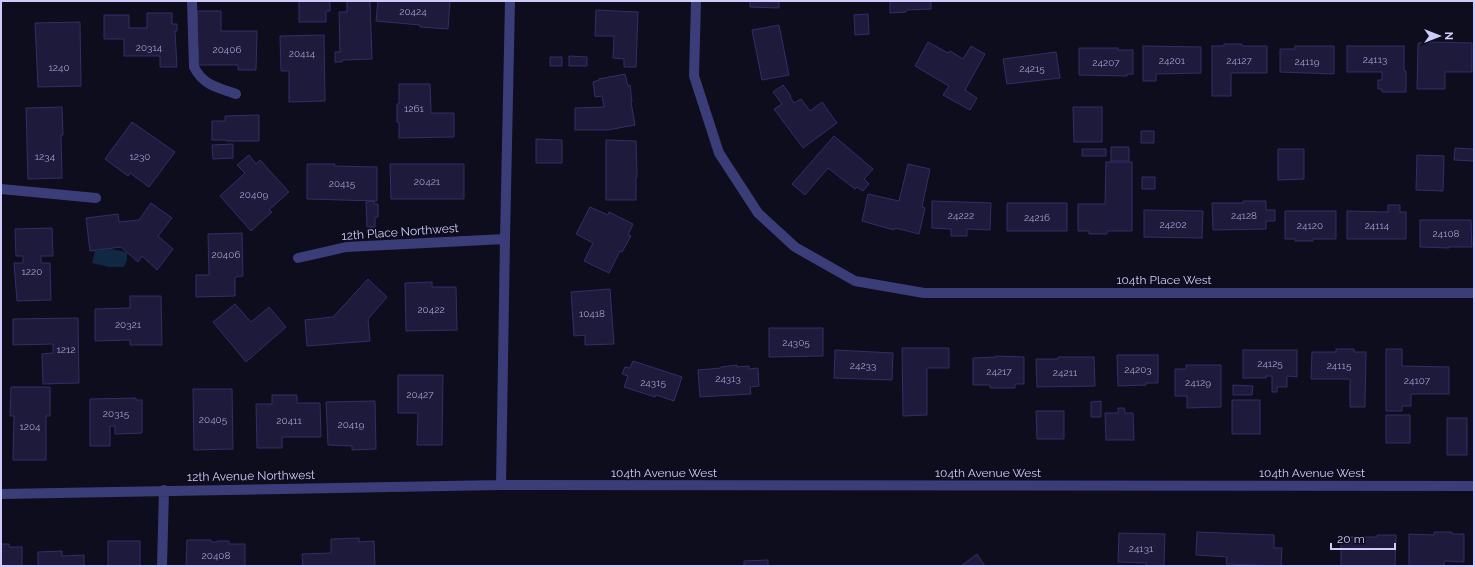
<svg xmlns="http://www.w3.org/2000/svg" width="1475" height="567" font-family="Raleway,sans-serif">
	<style>
		.water { fill: #102842 }
		.building { fill: #1e1a3c; stroke: #342d67 }
		.lines { fill: none; stroke-linecap: round; stroke-linejoin: round }
		.minor { stroke: #3b3d79; stroke-width: 10 }
		.labels { text-anchor: middle; stroke-width: 3; stroke-linejoin: round; paint-order: stroke }
		.number-label { font-size: 10px; fill: #a19fcc }
		.street-label { font-size: 12px; fill: #cdcbfc; stroke: #0e0d1d }
	</style>
	<rect width="100%" height="100%" fill="#0e0d1d"/>
	<path class="water" d="M110,249L127,252V260L124,267H109L92,263L95,251Z"/>
	<path class="building" d="M299,1H330V11H326V22H299Z
		M347,1H370L372,59L342,60V62H335V52H340L339,12H347Z
		M378,1H450L448,29L420,27V25L376,21Z
		M750,1H779V8L750,7Z
		M890,1H931V9L906,10V12L890,13Z
		M596,10L638,12L636,67H624V59L613,58L614,36H595Z
		M197,11H221V31H257L256,70H238V65H198Z
		M147,13H172V24H177V31H175L177,67H160V56H124V39H104V15H129V28H147Z
		M868,14L869,34L855,35L854,15Z
		M80,22L81,86L38,87L35,23Z
		M779,25L789,75L762,80L752,30Z
		M324,35L325,101L289,102V71H281L280,36Z
		M928,42L948,53L950,51L963,59L971,46L985,54L965,90L977,98L970,110L943,95L949,86L915,66Z
		M1429,42L1472,43V72H1445V89H1417L1418,43H1429Z
		M1224,44H1242V46H1267V73H1231V96H1212V46H1224Z
		M1143,46L1201,47V73L1156,74V81H1143Z
		M1295,46H1334V74L1280,72V49H1295Z
		M1347,46H1404V71H1406V92H1382V89H1378V80H1382V72H1347Z
		M1079,48H1118V50H1133V74H1127V76L1079,75Z
		M1056,52L1060,78L1007,84L1003,59Z
		M569,56L587,57V66H569Z
		M550,57H562V66H550Z
		M625,74L628,86L630,85L632,102H631L635,125L608,130H575V108L604,107L602,96L595,97L593,82L599,80V79Z
		M399,84H430L431,113H454V137L399,138V122H397V104H399Z
		M783,85L791,96L790,97L794,103L801,99L810,111L822,102L837,123L803,148L774,109L782,104L773,92Z
		M62,107L63,135H61L62,178L28,179L26,108Z
		M1073,107H1102V142H1074Z
		M259,115V141H226V140H212V121H225V116Z
		M132,122L175,152L149,187L130,173L128,176L105,159Z
		M1141,131H1154V143H1141Z
		M834,136L873,169L864,179L869,184L863,191L857,187L855,189L828,168L805,195L792,184Z
		M536,139L562,140V163H536Z
		M606,140L636,141L637,177H636V200H606Z
		M233,144V158L213,159L212,145Z
		M1111,147H1129V161H1111Z
		M1455,148L1474,149V161L1454,160Z
		M1082,149H1106V156H1082Z
		M1278,149H1304V179L1278,180Z
		M249,155L256,164L260,160L289,192L269,210L272,212L251,231L220,196L245,173L237,165Z
		M1417,155L1444,156L1443,191L1416,190Z
		M1106,162H1132V231H1107V234H1089V231H1078V204H1105Z
		M307,164H335L334,166L377,167V201L307,199Z
		M390,164H464V199H391Z
		M908,164L930,169L922,207L925,208L919,234L895,228L894,230L862,221L868,194L899,201Z
		M1142,177H1155V189H1142Z
		M374,201V204H378V217H375V227H367L366,202Z
		M932,201L991,203L990,230L967,229V236H951V229L932,228Z
		M1243,201H1266V210H1275V221H1266V229L1213,230L1212,203H1243Z
		M151,203L172,218L158,236L173,249L157,270L142,256L138,262L121,247L90,251L86,218L118,214L119,222L139,220Z
		M1007,203H1067V231H1007Z
		M1388,205H1400V212H1406V239H1347V211L1388,212Z
		M590,207L608,215L609,212L633,224L628,235L631,236L622,252L620,251L609,273L584,261L593,243L576,234Z
		M1144,210L1203,211L1202,238L1144,237Z
		M1285,211H1336V239H1313V241H1295V239H1285Z
		M1420,220H1471L1472,247H1448L1449,248L1420,247Z
		M52,228L53,256H41V263H50L51,300L17,301L14,263H23V256H16L15,229Z
		M242,233L243,276L235,277V296L196,297V275H209L208,234Z
		M368,279L387,297L368,319L370,341L307,346L305,320L333,317Z
		M432,282V287H456L457,330L406,331L405,283Z
		M610,289L614,344L585,345V335L574,336L571,292Z
		M130,296H161L162,345H130V340L95,341V309L130,308Z
		M235,304L251,322L269,307L286,327L246,362L213,322Z
		M78,318L79,383L43,384L42,354L53,353V344L13,345V319Z
		M769,328H823V356L769,357Z
		M902,348H949V368H927V415L903,416Z
		M1336,349H1354V352H1366L1365,407H1350V379H1311L1312,352H1336Z
		M1386,349H1402V366L1449,367V394H1411V406H1402V411H1386Z
		M835,350L893,353L892,380L834,378Z
		M1243,350H1297V377L1287,376V387H1277V392H1272V376H1266V378H1243Z
		M1117,355H1158V383H1146V385L1118,386Z
		M996,356L1024,357V384H1015V388H990V385H973V358L996,357Z
		M1058,357H1094L1095,386L1037,387L1036,359H1058Z
		M633,361L682,377L674,401L656,395L655,397L624,387L628,376L622,374L625,367L630,368Z
		M737,365V367L749,366V369L758,368L759,386L750,387L751,394L700,397L698,370L721,368V367Z
		M1186,365H1221V407L1187,408V396H1175V369H1186Z
		M398,375H443L442,445H417L418,413H398Z
		M1233,385L1253,386L1252,395H1233Z
		M11,387H50V416H46V460H13L14,416H10Z
		M193,389H232L233,449L194,450Z
		M272,395H297V403H320L321,437H282V448H257L256,404H272Z
		M136,398V400H142V433L115,434V426H110V446H90V399Z
		M1232,400H1260V434H1232Z
		M375,401L376,449L352,450V446L328,445L326,402Z
		M1101,401V417H1091V402Z
		M1118,408H1124L1125,413H1133L1134,440H1106L1105,413H1118Z
		M1036,411H1064V439H1037Z
		M1386,415H1410V443H1386Z
		M1447,418H1467V455H1447Z
		M1197,532L1274,535V548H1282L1281,566L1226,564L1227,557L1196,555Z
		M1434,532H1452V534H1464V562L1444,561V566H1409V534L1434,535Z
		M1119,533L1165,534L1164,566H1146V563L1118,562Z
		M1377,535H1396L1395,566H1341V537H1377Z
		M359,538V542L374,541L375,566H303L302,554L331,553V539Z
		M187,540H211V542H217V541H229V544H245V566H186Z
		M108,541H140V566H108Z
		M1,544H9V547H22V566H1Z
		M62,551V556L84,555V566H38V552Z
		M977,554L985,566H961Z
		M768,560V566H744V561Z"/>
	<g class="lines">
		<path class="minor" d="M192,1L194,67C204,86 217,87 236,94
			M696,1L694,76L719,153L758,213L795,247L855,281L924,293H1474
			M1,189L96,198
			M298,258L346,247L505,239
			M501,485L505,239L510,1
			M1,494L501,485L1474,486
			M162,566L164,490"/>
	</g>
	<g class="labels">
		<g class="number-label">
			<text x="413" y="15">20424</text>
			<text x="149" y="51">20314</text>
			<text x="227" y="53">20406</text>
			<text x="302" y="57">20414</text>
			<text x="1375" y="63">24113</text>
			<text x="1172" y="64">24201</text>
			<text x="1239" y="64">24127</text>
			<text x="1307" y="65">24119</text>
			<text x="1106" y="66">24207</text>
			<text x="59" y="71">1240</text>
			<text x="1032" y="72">24215</text>
			<text x="414" y="112">1261</text>
			<text x="45" y="160">1234</text>
			<text x="140" y="160">1230</text>
			<text x="427" y="185">20421</text>
			<text x="342" y="187">20415</text>
			<text x="254" y="198">20409</text>
			<text x="961" y="219">24222</text>
			<text x="1244" y="219">24128</text>
			<text x="1037" y="221">24216</text>
			<text x="1173" y="228">24202</text>
			<text x="1310" y="229">24120</text>
			<text x="1377" y="229">24114</text>
			<text x="1446" y="237">24108</text>
			<text x="226" y="258">20406</text>
			<text x="32" y="275">1220</text>
			<text x="431" y="313">20422</text>
			<text x="592" y="317">10418</text>
			<text x="128" y="328">20321</text>
			<text x="796" y="346">24305</text>
			<text x="66" y="353">1212</text>
			<text x="1270" y="367">24125</text>
			<text x="863" y="369">24233</text>
			<text x="1339" y="369">24115</text>
			<text x="1138" y="373">24203</text>
			<text x="999" y="375">24217</text>
			<text x="1065" y="376">24211</text>
			<text x="728" y="382">24313</text>
			<text x="1417" y="384">24107</text>
			<text x="653" y="386">24315</text>
			<text x="1198" y="386">24129</text>
			<text x="420" y="398">20427</text>
			<text x="116" y="417">20315</text>
			<text x="213" y="423">20405</text>
			<text x="289" y="424">20411</text>
			<text x="351" y="428">20419</text>
			<text x="30" y="430">1204</text>
			<text x="1141" y="552">24131</text>
			<text x="216" y="559">20408</text>
		</g>
		<g class="street-label">
			<text transform="translate(400 232) rotate(-4)" y="4">12th Place Northwest</text>
			<text x="1164" y="284">104th Place West</text>
			<text x="664" y="477">104th Avenue West</text>
			<text x="988" y="477">104th Avenue West</text>
			<text x="1312" y="477">104th Avenue West</text>
			<text transform="translate(251 476) rotate(-1)" y="4">12th Avenue Northwest</text>
		</g>
	</g>
	<rect width="1475" height="567" fill="none" stroke="#cdcbfc" stroke-width="4"/>
	<g transform="translate(1439 36) rotate(90)" stroke="#0e0d1d" stroke-width="3" paint-order="stroke">
	<path d="M0-3L7 15L0 10L-7 15Z" fill="#cdcbfc"/>
	<text y="-6" font-size="11" font-weight="bold" text-anchor="middle" fill="#cdcbfc">N</text>
	</g>
	<path d="M1331 543v6h64v-6" fill="none" stroke="#cdcbfc" stroke-width="2"/>
	<text x="1337" y="543" font-size="12" fill="#cdcbfc" stroke="#0e0d1d" stroke-width="3" paint-order="stroke">20 m</text>
</svg>
